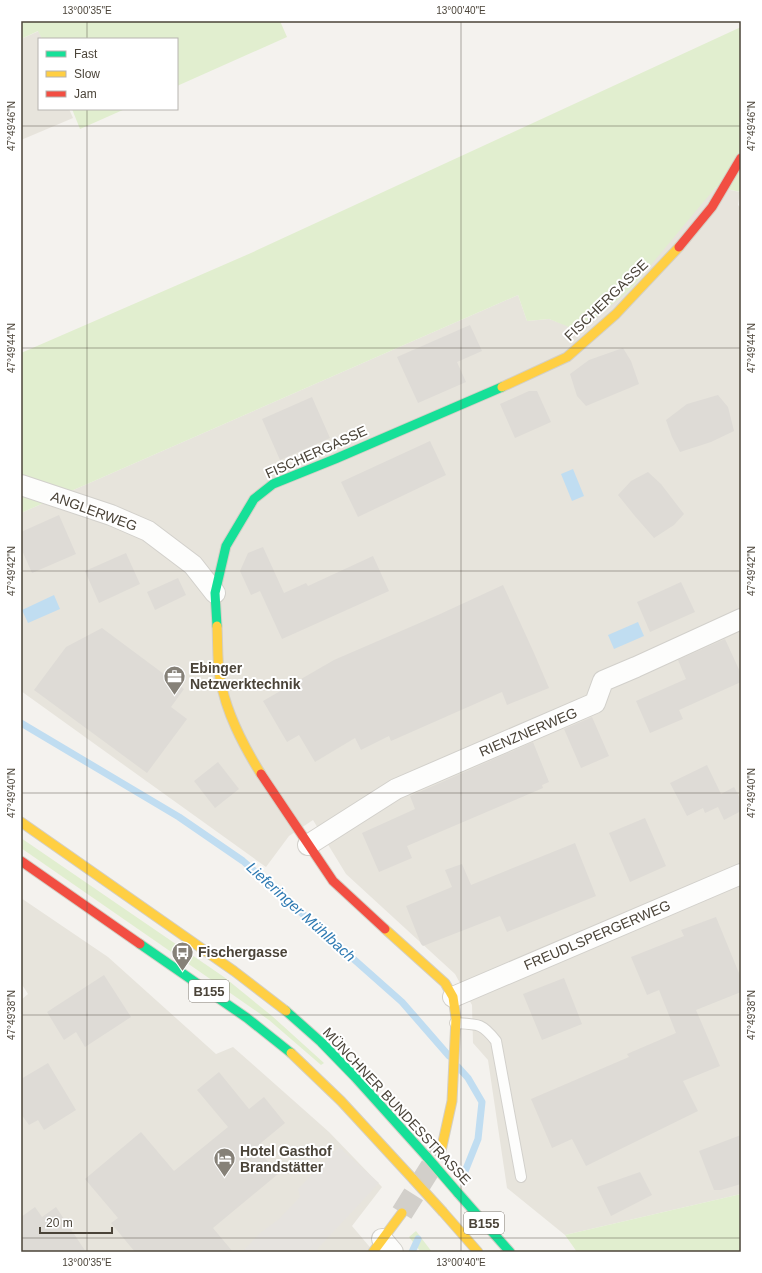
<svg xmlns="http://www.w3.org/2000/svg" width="762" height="1273" font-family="Helvetica,sans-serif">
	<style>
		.residential { fill: #e7e4dc }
		.green { fill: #e1eecf }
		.parking { fill: #e6e3df }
		.water { fill: #c0ddf1 }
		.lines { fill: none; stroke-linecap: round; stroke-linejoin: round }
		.stream { stroke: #c0ddf1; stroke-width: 7 }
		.building { fill: #dedbd6 }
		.secondary-tunnel { stroke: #d2cfca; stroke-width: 22; stroke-dasharray: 22 11; stroke-linecap: butt }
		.lane-casing { stroke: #d2d0cb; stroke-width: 12 }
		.street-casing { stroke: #d2d0cb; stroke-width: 22 }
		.fast-casing { stroke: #d3cfc5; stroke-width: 11 }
		.slow-casing { stroke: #d3cfc5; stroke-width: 11 }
		.jam-casing { stroke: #d3cfc5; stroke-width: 11 }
		.lane { stroke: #fdfdfc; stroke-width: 10 }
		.street { stroke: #fdfdfc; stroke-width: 20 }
		.fast { stroke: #16e098; stroke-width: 9 }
		.slow { stroke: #ffcf43; stroke-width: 9 }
		.jam { stroke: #f24e42; stroke-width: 9 }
		.fast-bridge-casing { stroke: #d6cebb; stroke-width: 11; stroke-linecap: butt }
		.slow-bridge-casing { stroke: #d6cebb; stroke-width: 11; stroke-linecap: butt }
		.fast-bridge { stroke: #16e098; stroke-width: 9 }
		.slow-bridge { stroke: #ffcf43; stroke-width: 9 }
		.ticks { fill: none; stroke: #4b4439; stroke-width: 1; stroke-opacity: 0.45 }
		.labels { text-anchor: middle; stroke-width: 4; stroke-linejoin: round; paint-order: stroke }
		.shield { fill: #fff; stroke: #817c74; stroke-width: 1 }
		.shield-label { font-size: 13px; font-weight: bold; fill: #4b4439 }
		.street-label { font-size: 14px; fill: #4b4439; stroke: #fff }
		.poi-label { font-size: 14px; font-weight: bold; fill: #4b4439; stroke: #fff; text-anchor: start }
		.water-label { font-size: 15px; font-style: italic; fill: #2e7ab2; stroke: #fff }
		.neatline { fill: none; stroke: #4b4439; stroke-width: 1.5 }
		.ticks-label { font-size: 10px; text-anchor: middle; fill: #4b4439 }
	</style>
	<rect width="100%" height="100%" fill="#f4f2ee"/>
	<path class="residential" d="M39,31L42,39H39V109H69L73,118L21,140V39Z
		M716,187L740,192L738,205L741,208V1194L565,1235L507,1188L488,1060L473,1043L472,1005L455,974L346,874L313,820L289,836L266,867L21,691V513L518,295L527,321L549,319L580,330Z
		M21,898L108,957L216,1054L233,1047L329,1132L382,1187L352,1226L374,1252H21V1000L28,994L21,983Z"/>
	<path class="green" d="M21,21H280L287,37L177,86V39H42L38,31L21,39Z
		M741,27V192L716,187L630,290L579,331L549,319L527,321L518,295L21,513V353L251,253Z
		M72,109H125L80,129Z
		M21,838L224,977L272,1016L324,1063L321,1065L269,1020L203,974L21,848Z
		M741,1194V1252H577L565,1235Z
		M416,1231L432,1252H421L409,1237Z"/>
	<path class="parking" d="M339,1147L379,1183L319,1247L317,1252H242L260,1233L279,1219L300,1197L298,1189Z"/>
	<path class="water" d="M573,469L584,496L572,501L561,474Z
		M54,595L60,609L28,623L22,610Z
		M638,622L644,636L614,649L608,635Z"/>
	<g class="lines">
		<path class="stream" d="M21,723L179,817L243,861L402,1002L449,1056
			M458,1067L468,1078L482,1102L478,1139L464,1174
			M412,1252L418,1239"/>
	</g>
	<path class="building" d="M470,325L482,351L457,362L466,382L418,403L397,357Z
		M623,348L631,361L639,384L586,406L577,396L570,374L589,360Z
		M529,391H537L551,422L515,438L500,404Z
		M718,395L728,407L734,431L711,442L680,452L672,437L666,420L687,404Z
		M312,397L330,438L280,460L262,419Z
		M430,441L446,475L358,517L341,482Z
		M648,472L661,484L684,514L674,525L654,538L634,515L618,495L631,481Z
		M59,515L76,554L32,573L21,548V532Z
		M263,547L284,593L306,583L308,586L373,556L389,591L282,639L260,591L251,595L240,571L248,553Z
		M126,553L140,584L99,603L85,571Z
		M178,578L186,595L155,610L147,592Z
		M681,582L695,612L650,632L637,602Z
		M503,585L534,653L549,688L507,705L502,692L391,741L389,736L361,750L355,738L315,762L299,735L287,742L263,701L334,660L438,615Z
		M102,628L184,689L171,707L187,719L147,773L34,690L66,647Z
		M725,639L741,674V682L679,710L683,719L650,733L636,701L686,679L678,660Z
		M592,717L609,756L581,768L564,729Z
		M533,742L549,782L542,785L543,788L407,846L412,858L379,872L362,833L415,809L410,796Z
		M218,762L239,789L215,808L194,781Z
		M707,765L721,794L734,787L741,800V811L724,820L718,807L705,813L703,808L687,816L670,783Z
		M645,818L666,866L630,882L609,833Z
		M575,843L596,896L507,932L500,916L423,946L421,944L406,906L452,887L445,870L462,864L471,885Z
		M716,917L741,978V992L696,1010L720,1066L683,1081L698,1111L586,1166L572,1139L552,1148L531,1099L629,1057L627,1054L676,1033L659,990L647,995L631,957L684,936L681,930Z
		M104,975L131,1017L85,1047L76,1032L64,1040L47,1012Z
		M564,978L582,1024L542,1040L523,994Z
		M48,1063L76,1110L44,1130L38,1120L29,1125L21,1114V1079Z
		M219,1072L249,1109L264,1097L285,1123L256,1147L278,1174L213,1228L233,1252H135L111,1223L118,1218L85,1179L141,1132L174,1171L228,1127L197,1090Z
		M741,1135V1184L721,1190H714L699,1151Z
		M640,1172L652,1195L611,1216L597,1187Z
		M35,1207L42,1217L56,1207L86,1252H21V1217Z"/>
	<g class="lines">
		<path class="secondary-tunnel" d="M402,1213L441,1151"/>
		<defs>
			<path id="lane" d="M455,1023C478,1024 482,1023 496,1041L521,1177"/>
			<path id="street" d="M21,485L111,515L148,531L193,565L215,593
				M308,845L396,789L595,703L603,681L636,667L741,619
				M453,997L741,874
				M382,1239L393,1252"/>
			<path id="fast" d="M217,626L215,593L226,546L254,499L273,484L335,459L502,387
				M140,944L247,1018L291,1053
				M286,1011L321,1042L355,1077L427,1157
				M458,1193L510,1252"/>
			<path id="slow" d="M502,387L567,357L616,314L679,247
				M217,626C218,643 217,661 220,678C226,713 243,745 261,774
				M21,822L234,971L286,1011
				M385,929L445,983L453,997L456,1018L452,1101L441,1151
				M291,1053L341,1101L413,1179
				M443,1212L478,1252
				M373,1252L402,1213"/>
			<path id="jam" d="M679,247L712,207L741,158
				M261,774L333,881L385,929
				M21,861L140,944"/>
		</defs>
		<use href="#lane" class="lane-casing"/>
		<use href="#street" class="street-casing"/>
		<use href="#fast" class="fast-casing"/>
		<use href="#slow" class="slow-casing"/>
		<use href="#jam" class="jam-casing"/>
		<use href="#lane" class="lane"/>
		<use href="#street" class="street"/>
		<use href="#fast" class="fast"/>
		<use href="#slow" class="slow"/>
		<use href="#jam" class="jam"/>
		<defs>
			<path id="fast-bridge" d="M427,1157L458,1193"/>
			<path id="slow-bridge" d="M413,1179L443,1212"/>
		</defs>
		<use href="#fast-bridge" class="fast-bridge-casing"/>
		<use href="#slow-bridge" class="slow-bridge-casing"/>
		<use href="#fast-bridge" class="fast-bridge"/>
		<use href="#slow-bridge" class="slow-bridge"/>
	</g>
	<path class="ticks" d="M87,21V39M461,21V1252M87,109V1252M21,126H741M21,348H741M21,571H741M21,793H741M21,1015H741M21,1238H741"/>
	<defs>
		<symbol id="office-pin" viewBox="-11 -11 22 30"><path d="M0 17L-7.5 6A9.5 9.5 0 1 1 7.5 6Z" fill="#868178" stroke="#fff"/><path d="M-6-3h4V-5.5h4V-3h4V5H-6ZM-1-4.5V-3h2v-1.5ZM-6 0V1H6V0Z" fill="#fff"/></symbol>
		<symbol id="bus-pin" viewBox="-11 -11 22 30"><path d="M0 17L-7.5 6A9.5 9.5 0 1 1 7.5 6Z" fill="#868178" stroke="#fff"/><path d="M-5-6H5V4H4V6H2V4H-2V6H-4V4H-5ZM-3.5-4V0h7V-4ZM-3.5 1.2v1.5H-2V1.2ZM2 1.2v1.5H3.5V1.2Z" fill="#fff"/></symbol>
		<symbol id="hotel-pin" viewBox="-11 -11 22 30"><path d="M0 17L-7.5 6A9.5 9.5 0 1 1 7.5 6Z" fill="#868178" stroke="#fff"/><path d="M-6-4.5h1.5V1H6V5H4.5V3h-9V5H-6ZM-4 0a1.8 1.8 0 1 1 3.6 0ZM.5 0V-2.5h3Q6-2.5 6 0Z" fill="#fff"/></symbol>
	</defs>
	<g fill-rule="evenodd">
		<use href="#office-pin" x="162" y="664" width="25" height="34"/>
		<use href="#bus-pin" x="170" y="940" width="25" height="34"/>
		<use href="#hotel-pin" x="212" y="1146" width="25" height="34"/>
	</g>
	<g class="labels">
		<g class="shield">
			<rect x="189" y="980" width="40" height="22" rx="3"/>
			<rect x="464" y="1212" width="40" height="22" rx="3"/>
		</g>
		<g class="shield-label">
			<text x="209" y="996">B155</text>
			<text x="484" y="1228">B155</text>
		</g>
		<g class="street-label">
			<text transform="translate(606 300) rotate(-44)" y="5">FISCHERGASSE</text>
			<text transform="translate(316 452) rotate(-24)" y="5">FISCHERGASSE</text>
			<text transform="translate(94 511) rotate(20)" y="5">ANGLERWEG</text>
			<text transform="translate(528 732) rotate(-23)" y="5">RIENZNERWEG</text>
			<text transform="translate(597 935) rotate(-23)" y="5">FREUDLSPERGERWEG</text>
			<text transform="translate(397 1106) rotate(47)" y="5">MÜNCHNER BUNDESSTRASSE</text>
		</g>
		<g class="poi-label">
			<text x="190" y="673">Ebinger<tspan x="190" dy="16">Netzwerktechnik</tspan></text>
			<text x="198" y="957">Fischergasse</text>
			<text x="240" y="1156">Hotel Gasthof<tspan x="240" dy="16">Brandstätter</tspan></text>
		</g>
		<g class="water-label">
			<text transform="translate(301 912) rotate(42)" y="5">Lieferinger Mühlbach</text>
		</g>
	</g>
	<rect width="762" height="1273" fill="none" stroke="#ffffff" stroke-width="44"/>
	<rect x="38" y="38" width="140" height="72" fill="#ffffff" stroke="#b7b4b0"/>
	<rect x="46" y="51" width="20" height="6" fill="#16e098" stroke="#b7b4b0"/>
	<text x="74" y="58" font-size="12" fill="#4b4439">Fast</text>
	<rect x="46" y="71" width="20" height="6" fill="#ffcf43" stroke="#b7b4b0"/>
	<text x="74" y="78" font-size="12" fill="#4b4439">Slow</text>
	<rect x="46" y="91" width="20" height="6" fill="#f24e42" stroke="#b7b4b0"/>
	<text x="74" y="98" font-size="12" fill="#4b4439">Jam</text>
	<path d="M40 1227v6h72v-6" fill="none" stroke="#4b4439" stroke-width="2"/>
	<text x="46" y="1227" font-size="12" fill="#4b4439" stroke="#ffffff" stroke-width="3" paint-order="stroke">20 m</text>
	<rect x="22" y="22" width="718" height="1229" class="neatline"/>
	<g class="ticks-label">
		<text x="87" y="14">13°00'35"E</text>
		<text x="461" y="14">13°00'40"E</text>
		<text transform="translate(11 126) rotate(-90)" y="4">47°49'46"N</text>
		<text transform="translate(751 126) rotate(-90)" y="4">47°49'46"N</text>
		<text transform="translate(11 348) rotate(-90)" y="4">47°49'44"N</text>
		<text transform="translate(751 348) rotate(-90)" y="4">47°49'44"N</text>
		<text transform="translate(11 571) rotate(-90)" y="4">47°49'42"N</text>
		<text transform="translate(751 571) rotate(-90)" y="4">47°49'42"N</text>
		<text transform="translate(11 793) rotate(-90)" y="4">47°49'40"N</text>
		<text transform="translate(751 793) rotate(-90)" y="4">47°49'40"N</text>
		<text transform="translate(11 1015) rotate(-90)" y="4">47°49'38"N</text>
		<text transform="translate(751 1015) rotate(-90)" y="4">47°49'38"N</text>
		<text x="87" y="1266">13°00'35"E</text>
		<text x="461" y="1266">13°00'40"E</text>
	</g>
</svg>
